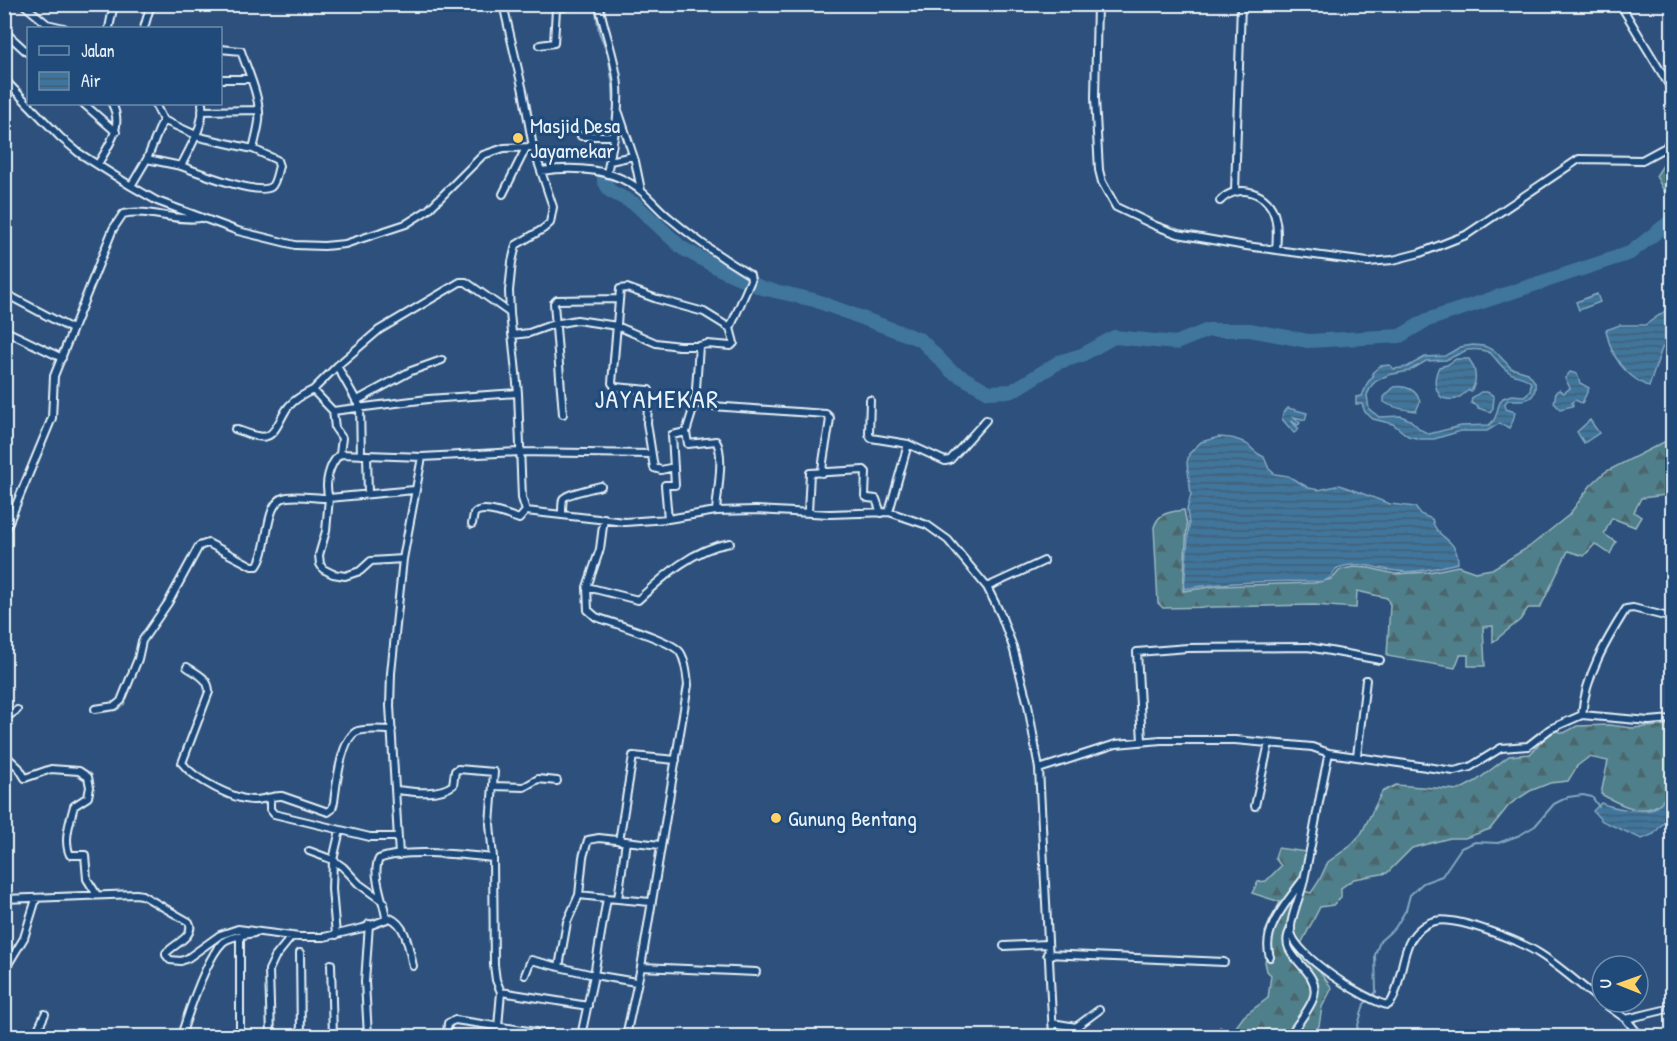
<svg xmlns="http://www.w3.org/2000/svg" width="1677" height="1041" font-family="'Patrick Hand',sans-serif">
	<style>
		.forest { fill: url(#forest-firs); stroke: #9cb8c1; stroke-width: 1.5 }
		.water { fill: url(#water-rules); stroke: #83a7c1; stroke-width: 1.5; fill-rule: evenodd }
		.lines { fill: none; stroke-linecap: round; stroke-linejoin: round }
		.stream { stroke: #83a7c1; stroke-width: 2 }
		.river { stroke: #3f759c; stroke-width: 14 }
		.street-casing { stroke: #e8f1f8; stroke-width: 10 }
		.street { stroke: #1f4a7a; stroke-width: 6 }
		.poi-dot { fill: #ffd166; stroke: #1f4a7a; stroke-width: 2 }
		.labels { text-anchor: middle; stroke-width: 6; stroke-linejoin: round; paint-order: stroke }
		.poi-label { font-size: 22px; fill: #e8f1f8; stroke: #1f4a7a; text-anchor: start }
		.quarter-label { font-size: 26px; letter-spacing: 1.5px; fill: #e8f1f8; stroke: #1f4a7a }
	</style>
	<defs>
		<pattern id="forest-firs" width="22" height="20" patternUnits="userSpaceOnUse" patternTransform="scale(1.5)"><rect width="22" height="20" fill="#4f7f8a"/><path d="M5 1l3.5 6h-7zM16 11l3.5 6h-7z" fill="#4b666d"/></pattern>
		<pattern id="water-rules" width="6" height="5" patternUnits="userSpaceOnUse" patternTransform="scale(1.5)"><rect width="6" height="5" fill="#3f759c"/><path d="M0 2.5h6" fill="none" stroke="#425e73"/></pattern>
	</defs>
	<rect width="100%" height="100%" fill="#2d517c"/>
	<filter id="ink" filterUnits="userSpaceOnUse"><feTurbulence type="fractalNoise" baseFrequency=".0167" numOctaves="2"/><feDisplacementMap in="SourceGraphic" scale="12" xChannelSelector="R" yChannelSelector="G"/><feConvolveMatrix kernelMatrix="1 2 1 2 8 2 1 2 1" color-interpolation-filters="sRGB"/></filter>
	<g filter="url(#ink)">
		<path class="forest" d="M1672,151V206L1656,176Z
			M1672,438V502L1666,495L1641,498L1634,512L1641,517L1635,527L1612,518L1604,534L1616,542L1610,554L1595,544L1584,556L1568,551L1540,608H1528L1520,620L1493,642V626L1483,627L1485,666H1468V655H1460L1455,668L1387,656L1390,605L1387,598L1357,591L1356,608L1314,605L1163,608L1158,603L1154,527C1159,512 1170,512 1184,510L1187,525L1183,591L1217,586L1314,583L1332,579L1340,570L1353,567L1369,568L1395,574L1429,572L1458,566L1475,572L1492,569L1529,547L1569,515L1591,485L1605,472Z
			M1609,725L1632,728L1672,725C1672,741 1675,772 1672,787C1672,791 1668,795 1665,798C1648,820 1620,805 1601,794L1608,761L1589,757L1577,766L1568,781L1550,783L1530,791L1510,804L1490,829L1465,838H1450L1412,848L1387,873L1354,879L1341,888V897L1333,905L1320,907L1300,946L1332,988L1322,1007L1319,1026L1312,1036H1212L1213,1032L1220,1027L1229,1031L1236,1027L1244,1016L1268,998L1271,975L1267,971L1265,962L1268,948L1265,932L1280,902L1252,893L1258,882L1266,881L1281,866L1275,858L1278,848L1313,853L1304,891L1311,893L1319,881L1328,862L1349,847L1361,834L1382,792L1396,785L1459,790L1476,781L1509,756L1530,754L1547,736L1556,731L1564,733L1577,726Z"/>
		<path class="water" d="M1597,294L1600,302L1579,310L1576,302Z
			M1668,309L1672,316V340L1662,348L1649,387C1624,375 1611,357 1606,330L1620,325H1645Z
			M1473,345L1484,346L1495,351L1511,368L1528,373L1535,382C1537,403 1523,400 1508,400L1505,403L1506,409L1515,412L1513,421L1509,428L1500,423L1487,431H1461L1434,439H1420L1408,436L1393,424L1373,419L1365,412L1362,404H1356V397L1362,396L1368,382L1373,377L1372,373L1380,366L1390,365L1394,369L1407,367L1425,357L1445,356L1460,347ZM1467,350C1497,347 1491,360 1509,372C1517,378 1525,375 1531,383L1530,391L1524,396L1512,395L1503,398C1495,406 1500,417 1489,425L1461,426L1429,434L1421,430L1410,420L1401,416L1379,417L1369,409L1367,395L1372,385L1376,381L1388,375L1409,371L1426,361L1446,360Z
			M1456,359H1469C1476,369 1478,381 1471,391L1469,390C1457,398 1459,402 1442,398C1433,388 1434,377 1439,367L1447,365Z
			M1570,372L1577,374L1580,383L1589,388L1582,403L1575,400L1572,402L1573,406L1560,409L1554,403L1556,392L1559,390L1564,393L1570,388L1565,378Z
			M1394,387C1406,385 1417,390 1420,402L1416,411C1407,410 1391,407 1384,402V397Z
			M1481,392H1487L1494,396L1493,408L1490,412L1478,408V406L1471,403L1472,398Z
			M1288,408L1307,413L1305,420L1294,417L1300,423L1298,425L1291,421L1299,429L1294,433L1282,419L1283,413Z
			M1590,420L1599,433L1584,443L1577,432Z
			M1219,437C1229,438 1239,438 1248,445C1254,450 1256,454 1264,457L1269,469L1275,474L1288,476L1309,488L1319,490L1340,485L1390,504L1415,507L1420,514L1432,519C1436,540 1458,537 1458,563C1439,567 1417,574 1397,571C1372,569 1365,560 1337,568L1330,578L1324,581C1277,581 1230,581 1184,589L1189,524L1187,510L1191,494L1187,463L1189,454L1201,442Z
			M1672,788V812L1654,834L1642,839L1602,821L1593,811L1601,803C1612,808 1642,813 1653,809C1661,805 1667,795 1672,788Z"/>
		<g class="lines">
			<path class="stream" d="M595,4L599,32L608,54L613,87L614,107L611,134
				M1315,1036C1330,1026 1339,1030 1355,1036L1364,1004L1376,992L1375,955L1380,941L1395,928L1406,910L1410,895L1423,883L1442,876L1461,848L1475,842L1498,843L1520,835L1535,826L1554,804L1568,797L1583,795L1592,797L1599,807"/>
			<path class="river" d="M604,177V181L610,191L635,204L682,248L720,269L762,288L814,300L921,340L951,371L989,392L1012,391L1059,362L1082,355L1114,337L1176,343L1208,330H1250L1308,341L1400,336L1427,320L1630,253L1672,220"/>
			<defs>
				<path id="street" d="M23,4L47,24L64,28
					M503,4L523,91L533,147L553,207L550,223L543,229L516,245L512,262L509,291L510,313L518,393L522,498L526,511
					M599,4C604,32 616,58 618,86C620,116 612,146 607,174
					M1097,4L1095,98L1099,170L1102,182L1116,207L1156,226L1178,234L1246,246L1368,262L1393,260L1420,253L1466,235L1579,159L1642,160L1666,147L1672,136
					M1620,4L1672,90
					M4,11L6,4
					M109,28L114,4
					M144,28L151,4
					M4,31L28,53
					M540,45L554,43L556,9L576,4
					M220,49L241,51C248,72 261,98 259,121C258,130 255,140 253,149
					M4,79L60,137L79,153L131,186L157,201L238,231L295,245L324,246L345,244L406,224L428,210L483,155L504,148L533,147
					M220,79H251
					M84,104L116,132
					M155,104L163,120L196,135L199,137L253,149L277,160L279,166C277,172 276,183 271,187C258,196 197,172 181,166C190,148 205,124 202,104
					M202,111L258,110
					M619,113L635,161L641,190
					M163,120L147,159L181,166
					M581,136H614
					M610,161L633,156
					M98,164C109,145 124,126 112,104
					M131,186L147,159
					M1235,191L1241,4
					M503,194L526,148
					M1220,201C1238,182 1269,192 1275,217C1278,228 1277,239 1276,250
					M4,293L72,329
					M4,330L62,358
					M512,335L529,333L554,324L577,320L617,326L656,343L679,346H699L707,344L731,346L734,343L730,328L751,280L750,275C722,258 696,240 671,219C660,211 652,200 641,191C614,168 574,166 541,171
					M337,366L360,407L361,455
					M313,390L337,366L379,330L460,282H466L510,313
					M870,400L869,434L871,438L908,444
					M356,401L411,371L442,360
					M695,403L712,406L826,414L830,418C828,437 823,454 822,473
					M563,414L554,303L557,300L619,299
					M235,429C244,432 258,439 267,436C277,433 282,413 289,406C296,398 304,394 313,390L333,411
					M686,432L688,444L716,441C725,455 717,494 716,511
					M340,454C329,464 324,484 329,498L414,490
					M367,455L368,494
					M422,457L340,454L342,438L335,428L333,411L428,399L518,393
					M674,467L661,470L654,468L647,423L649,390L615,387L612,383L620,289L627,288L657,299L704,312L730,328
					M526,511L625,522L668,519L716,511L756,510L830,514L889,512L927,525L948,540L987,587L1001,615L1013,647L1028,705L1039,769L1053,1036
					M808,512L810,473L864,470L866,472L865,496L868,498L876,499L881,513
					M889,512L908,444L945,461L950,460L986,420
					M562,514C562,510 562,503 563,499C565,494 594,488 601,486
					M604,518L600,549L587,587L588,610L596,617C612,623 671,640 680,652C686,661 687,675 688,685L641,967L626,1036
					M668,519L665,485H675L672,435L686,432L695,403L699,346
					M472,524C472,524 474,514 474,514C481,504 510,516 519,519L526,511
					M4,534L52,418L54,376L113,229L123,214C148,208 174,222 200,218
					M587,587L638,600C665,575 693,549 730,543
					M987,587L1044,561
					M187,667C197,674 209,678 209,692L182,763C194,779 234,800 254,800C264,800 273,795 282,796L328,812L332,809L334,802C336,787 341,736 358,731C368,728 382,730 392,730
					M95,709L115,706L121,701L138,659L142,641L168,603L199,546L208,543L252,566H257C270,550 263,500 287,497C300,495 315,498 329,498L326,531L319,555L320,564L323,569L333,574L345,576L360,571L371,561L403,559
					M1582,715C1585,676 1606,641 1626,609L1633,608L1672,618
					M4,719L17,710
					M1142,741L1137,652L1188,648L1308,647L1380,660
					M1329,753C1319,796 1313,840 1303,884C1300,897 1289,920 1291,932C1295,956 1366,1001 1388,1005C1399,998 1401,956 1410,941C1415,932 1425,923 1435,921C1457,916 1520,941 1540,954C1562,968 1581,986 1602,1002
					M4,754L19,768L25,778L51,769L79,771L88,777L90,787L88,797L74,806C70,821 63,841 70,855H85L87,879L97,895
					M1357,756L1366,680
					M1039,769L1116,744L1161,740H1235L1312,747L1329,753L1454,771L1470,767L1501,748L1528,746L1550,729L1582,715L1649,721L1672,719
					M493,786L524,787L538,779L557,781
					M397,790C414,792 438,796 453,785L455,771L458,769L494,772L490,824L493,858L494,965L496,980L501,992L498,1027
					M270,798V809L274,814L370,837H398
					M1255,806L1269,743
					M619,841L633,756L676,760
					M309,851L333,860L343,867L359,884L384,902
					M399,855L390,706L391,673L403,559L422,457L519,452L651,454
					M579,895L607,898
					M4,899L136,894L142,895L189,922C196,936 174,944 166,953V955L170,960L181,961L188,958L220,935L238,929L299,937H324L363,928L390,918C407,925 409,950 413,966
					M618,899L626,841
					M650,902L607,898L594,975L559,967L567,922L579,895L583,857L588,840L599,838L660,845
					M386,918C384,901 371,873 379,859C406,848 463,855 493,858
					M336,935L332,889L333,860L340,830
					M1004,946L1047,944
					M300,953L301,1036
					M1047,954L1224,962
					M1270,957C1261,930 1287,902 1302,881
					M331,964L333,1036
					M641,967L756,972
					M4,971L24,938L36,899
					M525,975L531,960L559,967
					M501,992L588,1006
					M1602,1002L1626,1019L1640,1036
					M1626,1019L1672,1008
					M1052,1023L1076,1027L1099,1010
					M35,1036L45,1014
					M181,1036C188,1014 206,958 223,942C230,936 245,935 254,933
					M240,1036V936
					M271,1036L269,970L275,957L292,936
					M368,1036L365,982L369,924
					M447,1036L448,1023L455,1020L562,1036
					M581,1036L594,975L636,982
					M1289,1036C1296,1026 1311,1008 1314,996C1321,968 1274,956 1291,929"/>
			</defs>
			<use href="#street" class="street-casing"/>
			<use href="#street" class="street"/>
		</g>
	</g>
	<g class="poi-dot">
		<circle cx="518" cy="138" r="6"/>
		<circle cx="776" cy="818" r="6"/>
	</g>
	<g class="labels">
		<g class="poi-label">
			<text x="530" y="133">Masjid Desa<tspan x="530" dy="25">Jayamekar</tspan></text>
			<text x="788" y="826">Gunung Bentang</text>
		</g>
		<g class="quarter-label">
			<text x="657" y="408">JAYAMEKAR</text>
		</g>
	</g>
	<rect width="1677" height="1041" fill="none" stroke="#1f4a7a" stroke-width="24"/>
	<rect x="12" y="12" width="1653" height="1017" fill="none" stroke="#e8f1f8" stroke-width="2" filter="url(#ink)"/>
	<rect x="27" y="27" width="195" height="78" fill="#1f4a7a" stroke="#6f8dac" stroke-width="1.5"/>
	<rect x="39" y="46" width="30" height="9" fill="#1f4a7a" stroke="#6f8dac" stroke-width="1.5"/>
	<text x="81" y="57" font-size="18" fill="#e8f1f8">Jalan</text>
	<rect x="39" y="72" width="30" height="18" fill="url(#water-rules)" stroke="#6f8dac" stroke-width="1.5"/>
	<text x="81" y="87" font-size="18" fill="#e8f1f8">Air</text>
	<g transform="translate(1620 984) rotate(271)"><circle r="28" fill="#1f4a7a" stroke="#6f8dac" stroke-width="1.5"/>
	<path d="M0-4.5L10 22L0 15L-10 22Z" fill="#ffd166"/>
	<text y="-9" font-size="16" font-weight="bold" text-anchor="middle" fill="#e8f1f8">U</text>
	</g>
</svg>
